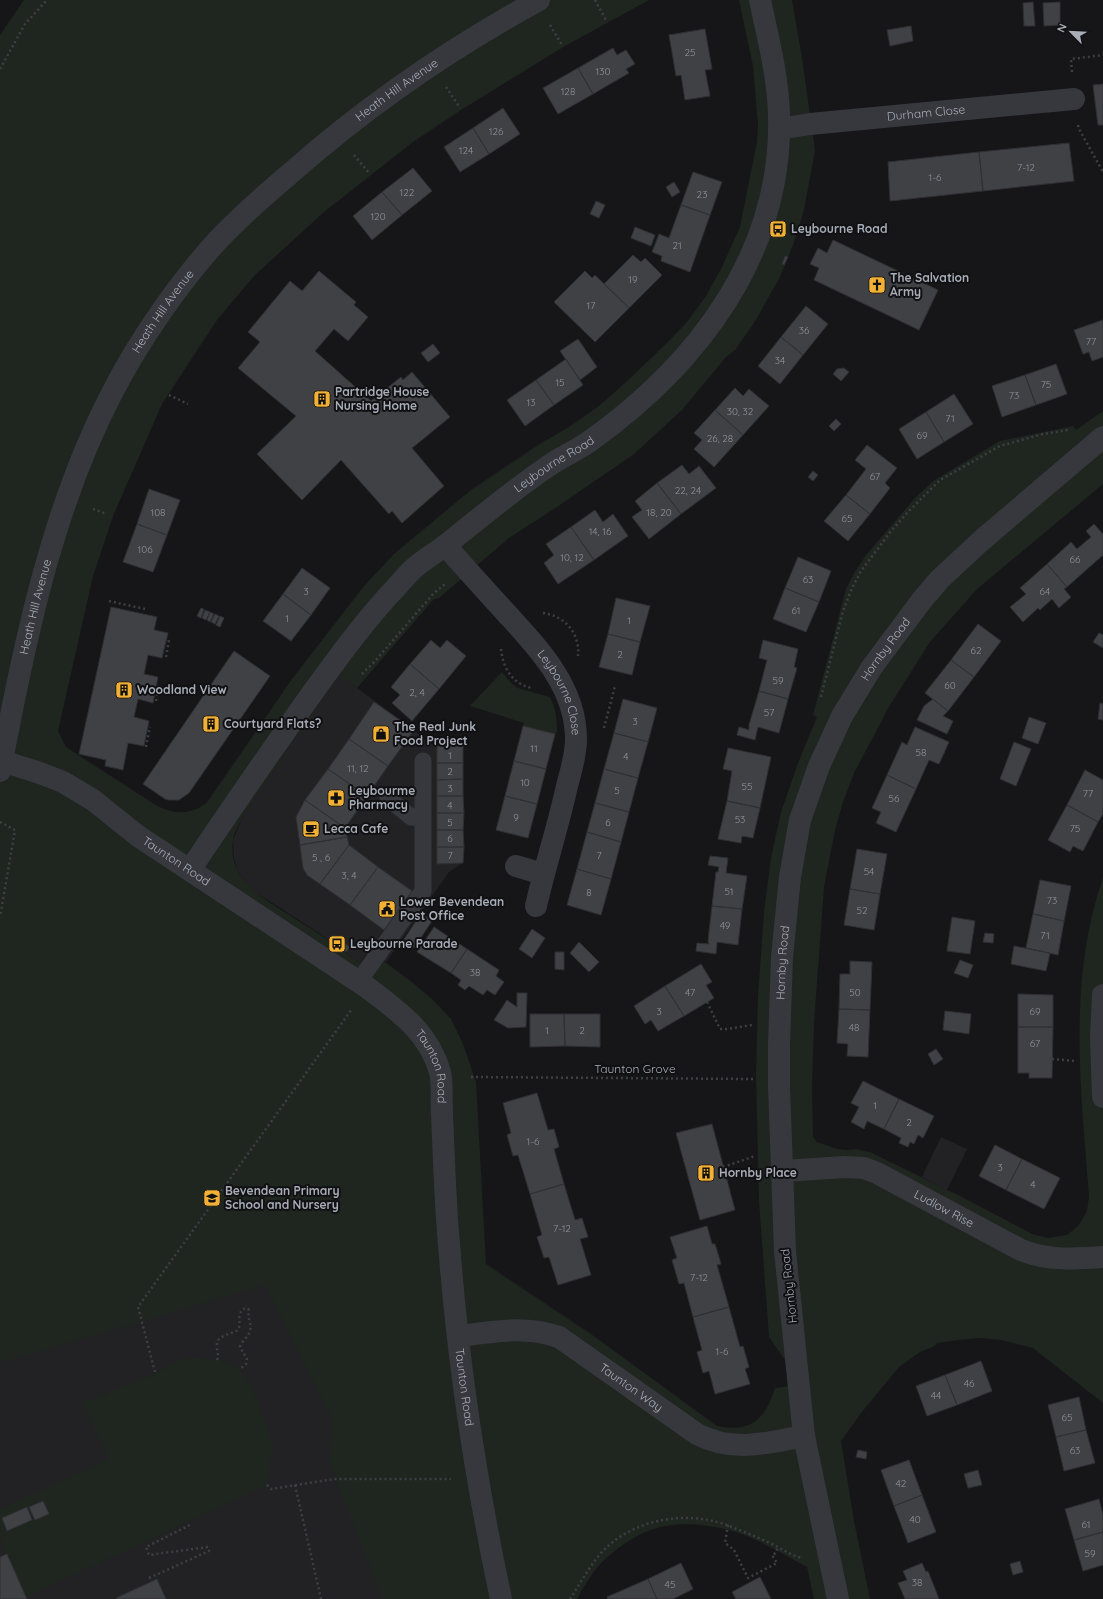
<svg xmlns="http://www.w3.org/2000/svg" width="1103" height="1599" font-family="Quicksand,sans-serif">
	<style>
		.built { fill: #222225 }
		.green { fill: #1e261f }
		.building { fill: #404145; stroke: #303034 }
		.lines { fill: none; stroke-linecap: round; stroke-linejoin: round }
		.path { stroke: #3d3f44; stroke-width: 2.5; stroke-dasharray: 2 3; stroke-linecap: butt }
		.lane { stroke: #37383d; stroke-width: 17 }
		.street { stroke: #37383d; stroke-width: 22 }
		.labels { text-anchor: middle; stroke-width: 4; stroke-linejoin: round; paint-order: stroke }
		.number-label { font-size: 10px; fill: #8e929b }
		.street-label { font-size: 12px; fill: #a8adb8; stroke: #111113 }
		.poi-label { font-size: 12px; font-weight: bold; fill: #a8adb8; stroke: #111113; text-anchor: start }
	</style>
	<rect width="100%" height="100%" fill="#161618"/>
	<path class="built" d="M338,674L414,730L426,741L437,746H463V863L449,872L386,962L369,950L360,963L316,931L252,890L243,879L237,869L234,859L233,840L242,818Z
		M35,932L476,1599H0V1135Z
		M941,1137L967,1149L947,1190L922,1177Z"/>
	<path class="green" d="M24,0H649L565,46L461,110L413,142L324,212L254,276L217,320L162,404L113,516L93,576L58,731L66,747L154,804C172,815 193,816 208,801L292,679L364,586L394,554L471,490L541,443L569,427L599,406L626,382L666,344L687,322L706,296L722,267L740,227L757,142L758,126L753,66L739,0H792L802,58L815,150L804,210L794,242L780,277L754,323L735,350L726,357L682,410L634,454L557,507L509,538L439,598L434,599L357,688L338,675L242,818C239,825 234,832 233,840C226,881 269,901 297,920C319,933 339,948 360,963L369,950L413,983L432,999L451,1019L463,1044L476,1082L486,1264L591,1334L717,1426C751,1433 765,1420 775,1388L798,1385L801,1383L769,1337L759,1201L756,1075L758,996L764,912L771,858L781,812L798,763L817,717L813,715L846,589L853,575L866,555L915,498L933,481L1000,441L1073,426L1076,430L1103,411V484L977,589L930,642L890,705L854,773L843,802L835,830L824,887L814,1023L812,1088L813,1137L817,1142L837,1149L847,1150L857,1149L872,1153L960,1196L1032,1234L1048,1238L1067,1235L1079,1225L1087,1211L1089,1196C1081,1090 1067,981 1103,878V1403L1033,1348L1001,1340L981,1338L958,1340L937,1343L935,1346L920,1352L899,1367L861,1413L841,1441L854,1521L870,1599H814L807,1567C787,1556 768,1545 747,1536C721,1526 685,1520 657,1528C636,1533 606,1555 593,1573C587,1581 582,1590 577,1599H383L330,1465L332,1418L265,1285L0,1363V35Z
		M502,672L511,683L518,688L550,697C556,709 557,720 557,732L555,734L523,726L524,723L470,706Z
		M192,1357L213,1359L234,1365L240,1369L247,1380L254,1392L273,1445L267,1485L26,1597L0,1539V1509L109,1459L82,1403L155,1374L181,1359Z"/>
	<path class="building" d="M1033,2L1035,26H1024L1023,3Z
		M1060,2V25L1044,26L1043,3Z
		M911,26L913,41L890,46L887,30Z
		M705,29L712,69L705,70L710,96L685,100L681,75L676,76L669,35Z
		M613,48L617,55L626,50L635,64L626,69L629,73L593,94L578,68Z
		M578,68L593,94L558,114L543,88Z
		M1103,84V125H1098L1093,85Z
		M503,108L520,134L489,154L473,128Z
		M473,128L489,154L460,172L444,147Z
		M1069,143L1074,181L983,191L979,152Z
		M979,152L983,191L890,201L888,162Z
		M413,168L432,191L402,215L382,192Z
		M693,172L722,182L710,215L681,205Z
		M674,182L680,192L672,197L666,187Z
		M382,192L402,215L372,240L353,216Z
		M596,201L605,205L599,218L590,214Z
		M681,205L710,215L690,272L661,261L662,256L652,252L659,234L669,238Z
		M635,227L655,235L651,246L631,238Z
		M833,240L938,290L919,330L814,280L819,268L810,264L818,248L827,253Z
		M633,255L641,262L645,258L662,275L629,308L604,284Z
		M785,256L788,257L784,265L782,264Z
		M319,271L356,302L354,305L368,317L348,341L334,329L315,351L371,401L401,377L403,380L412,372L450,417L412,448L444,486L402,523L392,511L389,514L341,460L302,500L257,454L296,416L238,368L260,342L248,332L290,281L302,291Z
		M585,271L592,278L595,275L629,308L595,342L554,302Z
		M806,306L828,324L803,355L781,337Z
		M1103,320V357L1092,361L1089,352L1083,354L1074,330Z
		M781,337L803,355L780,384L758,366Z
		M578,339L597,367L580,380L560,351Z
		M433,344L440,353L428,362L421,353Z
		M566,359L583,385L554,405L536,380Z
		M1056,364L1067,394L1036,405L1025,375Z
		M844,368L849,372L841,381L833,374L837,369Z
		M1025,375L1036,405L1002,417L992,386Z
		M536,380L554,405L525,426L507,400Z
		M735,388L743,396L749,389L769,406L743,435L715,410Z
		M954,394L973,424L944,442L926,412Z
		M715,410L743,435L714,467L694,449L702,440L694,433Z
		M926,412L944,442L917,459L899,429Z
		M836,419L841,424L834,431L829,426Z
		M867,445L897,468L885,483L890,488L870,514L846,495L866,469L855,460Z
		M682,465L689,474L699,466L716,488L681,514L657,483Z
		M813,471L818,475L813,481L808,477Z
		M657,483L681,514L649,539L632,517L642,510L635,501Z
		M149,489L180,500L167,535L137,524Z
		M846,495L870,514L848,541L824,521Z
		M595,510L603,522L613,514L628,536L594,560L571,527Z
		M137,524L167,535L153,572L123,562Z
		M1094,524L1103,534V555L1067,587L1047,564L1071,542L1077,549L1091,537L1086,531Z
		M571,527L594,560L558,584L544,563L554,555L546,544Z
		M798,557L831,571L819,602L785,588Z
		M1047,564L1067,587L1064,589L1071,597L1059,608L1052,599L1040,610L1038,608L1023,622L1010,607L1026,594L1020,588Z
		M302,568L330,588L311,615L283,594Z
		M785,588L819,602L806,632L773,619Z
		M283,594L311,615L291,641L263,621Z
		M616,598L650,606L640,642L608,634Z
		M111,607L157,617L154,630L168,633L162,658L148,655L144,674L158,677L153,703L138,699L134,717L149,721L144,746L128,743L123,770L105,766L106,760L79,754Z
		M201,608L204,609L201,618L197,616Z
		M205,610L210,612L206,620L202,618Z
		M210,612L214,614L210,622L207,620Z
		M215,614L219,616L215,624L211,622Z
		M220,616L224,618L220,627L216,625Z
		M978,624L1001,641L974,677L951,660Z
		M1099,633L1103,635V648L1093,642Z
		M608,634L640,642L632,675L599,667Z
		M431,640L440,648L447,640L466,656L439,689L410,664Z
		M763,640L798,649L794,667L797,668L788,699L759,691L767,660L759,658Z
		M234,651L270,676L189,793L179,800H169L165,799L143,784Z
		M951,660L974,677L948,711L925,693Z
		M410,664L439,689L412,721L392,703L400,695L391,687Z
		M759,691L788,699L779,733L758,727L755,740L737,735L739,727L749,730V725Z
		M623,699L657,708L648,742L614,733Z
		M933,699L948,711L943,716L953,721L947,734L917,720L924,706Z
		M374,702L414,730L388,766L349,739Z
		M1100,703L1103,704V720L1098,719Z
		M1029,717L1046,723L1038,744L1022,738Z
		M523,726L555,734L546,769L514,761Z
		M915,727L949,742L939,764L929,760L916,789L887,775L902,742L907,745Z
		M614,733L648,742L638,778L604,769Z
		M349,739L388,766L367,796L328,769Z
		M1014,742L1031,749L1016,786L1000,779Z
		M437,746H463V763H437Z
		M728,748L771,757L760,808L727,801L732,771L723,769Z
		M514,761L546,769L537,804L505,796Z
		M437,763H463V779L437,780Z
		M328,769L367,796L345,828L305,800Z
		M604,769L638,778L629,812L595,803Z
		M1085,770L1103,780V814L1098,822L1067,805Z
		M887,775L916,789L896,832L876,823L881,812L872,808Z
		M463,779V796H437V780Z
		M437,796H463L464,813H437Z
		M505,796L537,804L528,838L496,830Z
		M305,800L345,828L347,837L300,845L296,817Z
		M727,801L760,808L753,838L742,836L741,843L718,839Z
		M595,803L629,812L621,842L587,832Z
		M1067,805L1098,822L1083,851L1073,846L1070,852L1048,840Z
		M437,813H464L463,830H437Z
		M437,830H463L464,847H437Z
		M587,832L621,842L611,879L577,869Z
		M347,837L349,845L320,884L307,875L303,868L300,845Z
		M349,845L378,867L350,905L320,884Z
		M437,847H464L463,863L437,864Z
		M857,849L887,854L880,894L850,889Z
		M710,856L728,858L726,873L747,876L742,909L712,906L716,872H718L719,867L708,865Z
		M378,867L412,891L384,930L350,905Z
		M577,869L611,879L601,915L567,905Z
		M1040,880L1071,886L1064,921L1033,914Z
		M850,889L880,894L874,930L844,925Z
		M712,906L742,909L738,945L717,942L716,954L696,951L697,943L709,944L708,941Z
		M421,913L432,921L414,948L403,941Z
		M1033,914L1064,921L1058,955L1026,948Z
		M952,917L975,921L970,954L947,951Z
		M434,927L467,949L451,973L417,952Z
		M532,929L545,938L532,958L519,949Z
		M985,933L994,934L993,943L983,942Z
		M334,936L350,947L346,952L330,940Z
		M579,942L599,962L589,972L570,953Z
		M1014,946L1050,953L1046,971L1011,964Z
		M467,949L499,970L496,976L504,982L495,995L487,990L483,995L469,986L465,990L458,985L461,980L451,973Z
		M555,952H564V970L555,969Z
		M960,960L973,965L968,978L954,973Z
		M850,961L872,962L870,1010L839,1009L840,974H850Z
		M701,964L712,982L706,985L714,998L684,1016L665,986Z
		M665,986L684,1016L658,1031L651,1020L645,1024L634,1006Z
		M517,993H527L526,1027L508,1028L494,1020L507,1000L517,1007Z
		M1018,994L1053,995V1027H1018Z
		M839,1009L870,1010L868,1057L847,1056L848,1044L837,1043Z
		M945,1011L971,1014L969,1034L943,1030Z
		M530,1014H564L565,1046L530,1047Z
		M564,1014H600V1047L565,1046Z
		M1018,1027H1053L1052,1078H1029V1073H1018Z
		M936,1049L943,1059L934,1065L928,1054Z
		M863,1081L899,1099L884,1129L867,1121L864,1129L851,1122L859,1107L851,1103Z
		M537,1093L548,1130L554,1129L559,1147L554,1149L564,1184L530,1194L518,1155L513,1156L507,1135L511,1133L503,1103Z
		M899,1099L934,1116L923,1138L918,1135L914,1144L910,1142L908,1147L899,1143L901,1138L884,1129Z
		M712,1124L735,1210L700,1220L676,1133Z
		M995,1145L1022,1159L1006,1190L979,1176Z
		M1022,1159L1060,1178L1044,1209L1006,1190Z
		M564,1184L575,1220L582,1218L588,1237L580,1239L591,1275L558,1285L549,1257L544,1258L537,1237L542,1235L530,1194Z
		M707,1226L712,1244H715L721,1264L717,1265L729,1307L693,1317L684,1283L679,1284L672,1260L677,1258L670,1237Z
		M729,1307L740,1347L743,1346L749,1367L745,1369L750,1384L715,1394L709,1371L703,1373L697,1352L702,1350L693,1317Z
		M981,1361L992,1391L957,1405L945,1375Z
		M945,1375L957,1405L927,1416L916,1386Z
		M1079,1397L1086,1430L1056,1437L1048,1405Z
		M1086,1430L1095,1463L1064,1471L1056,1437Z
		M858,1450L867,1452L866,1459L856,1457Z
		M909,1460L922,1495L894,1506L881,1470Z
		M978,1470L982,1485L968,1488L964,1474Z
		M922,1495L936,1532L908,1543L894,1506Z
		M1099,1499L1103,1515V1532L1074,1540L1065,1509Z
		M43,1501L49,1514L35,1520L29,1507Z
		M27,1507L32,1520L7,1531L2,1518Z
		M1103,1532V1565L1083,1571L1074,1540Z
		M7,1554L26,1597L27,1599H0V1557Z
		M1020,1561L1023,1572L1013,1575L1010,1564Z
		M681,1563L693,1589L673,1599H657L648,1579Z
		M922,1563L926,1572L928,1571L939,1599H905L898,1583L907,1580L903,1571Z
		M760,1577L771,1599H736L732,1592Z
		M157,1579L166,1599H117L116,1598Z
		M648,1579L657,1599H608L607,1597Z"/>
	<g class="lines">
		<path class="path" d="M595,0L606,20
			M550,25L562,45
			M0,69L25,24L47,0
			M1072,72L1071,59L1103,55
			M446,87L460,108
			M1078,125L1079,129L1103,172
			M354,155L369,173
			M169,395L188,404
			M93,509L107,514
			M109,601L145,609
			M543,613C565,616 580,633 578,656
			M501,649C503,668 512,684 532,688
			M166,657L169,640
			M362,674L376,660L433,594L445,584
			M821,697L843,611L852,588L861,571L891,531L907,513L940,480L1000,446L1043,434L1068,430
			M156,701L159,685
			M604,728L615,686
			M146,747L150,727
			M0,822L15,830L0,917
			M707,1002L720,1029H727L752,1025
			M1052,1059L1075,1061
			M471,1077L753,1079
			M723,1167L755,1156
			M217,1360C219,1355 217,1352 217,1347C215,1335 230,1335 238,1330C242,1323 236,1316 243,1309L247,1308L249,1310C247,1319 252,1323 250,1330C249,1337 242,1340 240,1347L247,1359L246,1364L240,1369
			M155,1372L138,1307L352,1009
			M267,1485L271,1489L334,1479H451
			M295,1485L321,1599
			M728,1525L725,1543L734,1550L748,1578L777,1563L772,1555L776,1553L778,1547
			M149,1578L209,1551L208,1547L149,1555L146,1547L192,1524
			M570,1599C580,1584 589,1567 601,1553C632,1519 685,1510 727,1525C742,1531 757,1537 772,1544C782,1549 791,1555 802,1558"/>
		<path class="lane" d="M388,798L411,817L423,818
			M359,981L423,891V761"/>
		<g class="street">
			<path id="s1" d="M779,129L810,124L1074,99"/>
			<path id="s2" d="M445,545C466,569 487,592 508,615C540,650 576,688 576,739C576,755 571,771 567,786C558,827 545,866 536,906"/>
			<path id="s3" d="M2,761L40,773L63,782L93,800L138,836L368,988C400,1013 428,1031 440,1072C443,1083 441,1102 442,1114C444,1157 445,1201 449,1244C458,1363 476,1482 501,1599"/>
			<path id="s4" d="M0,771C25,642 51,510 112,393C138,342 180,281 219,239C242,215 267,193 292,172C367,106 451,48 539,0"/>
			<path d="M516,866L543,874"/>
			<path id="s5" d="M190,870C230,810 271,751 313,692C337,659 361,626 388,596C396,588 403,579 411,571C421,561 434,554 446,545C479,518 512,491 547,467C561,457 576,451 590,441C698,364 783,253 779,115C778,76 768,38 760,0"/>
			<path d="M1103,995L1101,1037L1103,1097"/>
			<path id="s6" d="M783,1171L845,1167L864,1168L877,1173L1021,1250C1048,1261 1075,1259 1103,1257"/>
			<path id="s7" d="M458,1336C493,1332 524,1325 559,1337L697,1434C733,1453 767,1443 804,1436"/>
			<path id="s8" d="M838,1599L804,1436L785,1251L779,1086V1045L782,957L790,877L800,820L819,766L842,716L872,667L922,600L940,579L982,540L1103,437"/>
		</g>
	</g>
	<defs>
		<symbol id="bus-square" viewBox="-11 -11 22 22"><rect x="-9" y="-9" width="18" height="18" rx="4" fill="#f2b134" stroke="#111113"/><path d="M-5-6H5V4H4V6H2V4H-2V6H-4V4H-5ZM-3.5-4V0h7V-4ZM-3.5 1.2v1.5H-2V1.2ZM2 1.2v1.5H3.5V1.2Z" fill="#111"/></symbol>
		<symbol id="church-square" viewBox="-11 -11 22 22"><rect x="-9" y="-9" width="18" height="18" rx="4" fill="#f2b134" stroke="#111113"/><path d="M-1.2-6h2.4v3.5h3.3v2.4h-3.3V6h-2.4V-.1h-3.3v-2.4h3.3Z" fill="#111"/></symbol>
		<symbol id="building-square" viewBox="-11 -11 22 22"><rect x="-9" y="-9" width="18" height="18" rx="4" fill="#f2b134" stroke="#111113"/><path d="M-4-6H4V6H1V3H-1V6H-4ZM-2.5-4.3h1.7v1.8h-1.7ZM.8-4.3h1.7v1.8H.8ZM-2.5-1h1.7V.8h-1.7ZM.8-1h1.7V.8H.8Z" fill="#111"/></symbol>
		<symbol id="shop-square" viewBox="-11 -11 22 22"><rect x="-9" y="-9" width="18" height="18" rx="4" fill="#f2b134" stroke="#111113"/><path d="M-5-2.5h2.3a2.7 3.5 0 0 1 5.4 0H5L5.5 6h-11ZM-1.5-2.5h3a1.5 2.3 0 0 0-3 0Z" fill="#111"/></symbol>
		<symbol id="pharmacy-square" viewBox="-11 -11 22 22"><rect x="-9" y="-9" width="18" height="18" rx="4" fill="#f2b134" stroke="#111113"/><path d="M-2-6h4v4h4v4h-4v4h-4v-4h-4v-4h4Z" fill="#111"/></symbol>
		<symbol id="cafe-square" viewBox="-11 -11 22 22"><rect x="-9" y="-9" width="18" height="18" rx="4" fill="#f2b134" stroke="#111113"/><path d="M-5.5-4.5H6V0H3Q3 3.5 0 3.5H-2.5Q-5.5 3.5-5.5 0ZM3-3.2v2h1.7v-2ZM-6 4.5H4V6H-6Z" fill="#111"/></symbol>
		<symbol id="civic-square" viewBox="-11 -11 22 22"><rect x="-9" y="-9" width="18" height="18" rx="4" fill="#f2b134" stroke="#111113"/><path d="M-.6-6.5H3V-4.5H.6V-3L4-1V1h2V6H-6V1h2V-1L-.6-3ZM-1.2 2.5V6h2.4V2.5Z" fill="#111"/></symbol>
		<symbol id="school-square" viewBox="-11 -11 22 22"><rect x="-9" y="-9" width="18" height="18" rx="4" fill="#f2b134" stroke="#111113"/><path d="M0-5L7-2L0 1L-7-2ZM-4 1L0 2.5L4 1V4Q0 6-4 4Z" fill="#111"/></symbol>
	</defs>
	<g fill-rule="evenodd">
		<use href="#bus-square" x="768" y="219" width="20" height="20"/>
		<use href="#church-square" x="867" y="275" width="20" height="20"/>
		<use href="#building-square" x="312" y="389" width="20" height="20"/>
		<use href="#building-square" x="114" y="680" width="20" height="20"/>
		<use href="#building-square" x="201" y="714" width="20" height="20"/>
		<use href="#shop-square" x="371" y="724" width="20" height="20"/>
		<use href="#pharmacy-square" x="326" y="788" width="20" height="20"/>
		<use href="#cafe-square" x="301" y="819" width="20" height="20"/>
		<use href="#civic-square" x="377" y="899" width="20" height="20"/>
		<use href="#bus-square" x="327" y="934" width="20" height="20"/>
		<use href="#building-square" x="696" y="1163" width="20" height="20"/>
		<use href="#school-square" x="202" y="1188" width="20" height="20"/>
	</g>
	<g class="labels">
		<g class="number-label">
			<text x="690" y="56">25</text>
			<text x="603" y="75">130</text>
			<text x="568" y="95">128</text>
			<text x="496" y="135">126</text>
			<text x="466" y="154">124</text>
			<text x="1026" y="171">7-12</text>
			<text x="935" y="181">1-6</text>
			<text x="407" y="196">122</text>
			<text x="702" y="198">23</text>
			<text x="378" y="220">120</text>
			<text x="677" y="249">21</text>
			<text x="633" y="283">19</text>
			<text x="591" y="309">17</text>
			<text x="804" y="334">36</text>
			<text x="1091" y="345">77</text>
			<text x="780" y="364">34</text>
			<text x="560" y="386">15</text>
			<text x="1046" y="388">75</text>
			<text x="1014" y="399">73</text>
			<text x="531" y="406">13</text>
			<text x="740" y="415">30, 32</text>
			<text x="950" y="422">71</text>
			<text x="922" y="439">69</text>
			<text x="720" y="442">26, 28</text>
			<text x="875" y="480">67</text>
			<text x="688" y="494">22, 24</text>
			<text x="158" y="516">108</text>
			<text x="659" y="516">18, 20</text>
			<text x="847" y="522">65</text>
			<text x="600" y="535">14, 16</text>
			<text x="145" y="553">106</text>
			<text x="572" y="561">10, 12</text>
			<text x="1075" y="563">66</text>
			<text x="808" y="583">63</text>
			<text x="306" y="595">3</text>
			<text x="1045" y="595">64</text>
			<text x="796" y="614">61</text>
			<text x="287" y="622">1</text>
			<text x="629" y="624">1</text>
			<text x="976" y="654">62</text>
			<text x="620" y="658">2</text>
			<text x="778" y="684">59</text>
			<text x="950" y="689">60</text>
			<text x="417" y="696">2, 4</text>
			<text x="769" y="716">57</text>
			<text x="635" y="725">3</text>
			<text x="534" y="752">11</text>
			<text x="921" y="756">58</text>
			<text x="450" y="759">1</text>
			<text x="626" y="760">4</text>
			<text x="358" y="772">11, 12</text>
			<text x="450" y="775">2</text>
			<text x="525" y="786">10</text>
			<text x="747" y="790">55</text>
			<text x="450" y="792">3</text>
			<text x="617" y="794">5</text>
			<text x="1088" y="797">77</text>
			<text x="894" y="802">56</text>
			<text x="450" y="809">4</text>
			<text x="516" y="821">9</text>
			<text x="740" y="823">53</text>
			<text x="450" y="826">5</text>
			<text x="608" y="826">6</text>
			<text x="1075" y="832">75</text>
			<text x="450" y="842">6</text>
			<text x="450" y="859">7</text>
			<text x="599" y="859">7</text>
			<text x="321" y="861">5 , 6</text>
			<text x="869" y="875">54</text>
			<text x="349" y="879">3, 4</text>
			<text x="729" y="895">51</text>
			<text x="589" y="896">8</text>
			<text x="1052" y="904">73</text>
			<text x="862" y="914">52</text>
			<text x="725" y="929">49</text>
			<text x="1045" y="939">71</text>
			<text x="475" y="976">38</text>
			<text x="690" y="996">47</text>
			<text x="855" y="996">50</text>
			<text x="659" y="1015">3</text>
			<text x="1035" y="1015">69</text>
			<text x="854" y="1031">48</text>
			<text x="547" y="1034">1</text>
			<text x="582" y="1034">2</text>
			<text x="1035" y="1047">67</text>
			<text x="875" y="1109">1</text>
			<text x="909" y="1126">2</text>
			<text x="533" y="1145">1-6</text>
			<text x="1000" y="1171">3</text>
			<text x="1033" y="1188">4</text>
			<text x="562" y="1232">7-12</text>
			<text x="699" y="1281">7-12</text>
			<text x="722" y="1355">1-6</text>
			<text x="969" y="1387">46</text>
			<text x="936" y="1399">44</text>
			<text x="1067" y="1421">65</text>
			<text x="1075" y="1454">63</text>
			<text x="901" y="1487">42</text>
			<text x="915" y="1523">40</text>
			<text x="1086" y="1528">61</text>
			<text x="1090" y="1557">59</text>
			<text x="917" y="1586">38</text>
			<text x="670" y="1588">45</text>
		</g>
		<g class="street-label">
			<text dy="4" stroke="none"><textPath href="#s4" startOffset="816">Heath Hill Avenue</textPath></text>
			<text dy="4" stroke="none"><textPath href="#s1" startOffset="148">Durham Close</textPath></text>
			<text dy="4" stroke="none"><textPath href="#s4" startOffset="492">Heath Hill Avenue</textPath></text>
			<text dy="4" stroke="none"><textPath href="#s5" startOffset="551">Leybourne Road</textPath></text>
			<text dy="4" stroke="none"><textPath href="#s4" startOffset="168">Heath Hill Avenue</textPath></text>
			<text dy="4" stroke="none"><textPath href="#s8" startOffset="977">Hornby Road</textPath></text>
			<text dy="4" stroke="none"><textPath href="#s2" startOffset="189">Leybourne Close</textPath></text>
			<text dy="4" stroke="none"><textPath href="#s3" startOffset="203">Taunton Road</textPath></text>
			<text dy="4" stroke="none"><textPath href="#s8" startOffset="641">Hornby Road</textPath></text>
			<text dy="4" stroke="none"><textPath href="#s3" startOffset="538">Taunton Road</textPath></text>
			<text x="635" y="1073">Taunton Grove</text>
			<text dy="4" stroke="none"><textPath href="#s6" startOffset="171">Ludlow Rise</textPath></text>
			<text transform="translate(789 1286) rotate(-96)" y="4">Hornby Road</text>
			<text dy="4" stroke="none"><textPath href="#s3" startOffset="862">Taunton Road</textPath></text>
			<text dy="4" stroke="none"><textPath href="#s7" startOffset="190">Taunton Way</textPath></text>
		</g>
		<g class="poi-label">
			<text x="791" y="233">Leybourne Road</text>
			<text x="890" y="282">The Salvation<tspan x="890" dy="14">Army</tspan></text>
			<text x="335" y="396">Partridge House<tspan x="335" dy="14">Nursing Home</tspan></text>
			<text x="137" y="694">Woodland View</text>
			<text x="224" y="728">Courtyard Flats?</text>
			<text x="394" y="731">The Real Junk<tspan x="394" dy="14">Food Project</tspan></text>
			<text x="349" y="795">Leybourme<tspan x="349" dy="14">Pharmacy</tspan></text>
			<text x="324" y="833">Lecca Cafe</text>
			<text x="400" y="906">Lower Bevendean<tspan x="400" dy="14">Post Office</tspan></text>
			<text x="350" y="948">Leybourne Parade</text>
			<text x="719" y="1177">Hornby Place</text>
			<text x="225" y="1195">Bevendean Primary<tspan x="225" dy="14">School and Nursery</tspan></text>
		</g>
	</g>
	<g transform="translate(1071 32) rotate(294)" stroke="#111113" stroke-width="3" paint-order="stroke">
	<path d="M0-3L7 15L0 10L-7 15Z" fill="#a8adb8"/>
	<text y="-6" font-size="11" font-weight="bold" text-anchor="middle" fill="#a8adb8">N</text>
	</g>
</svg>
